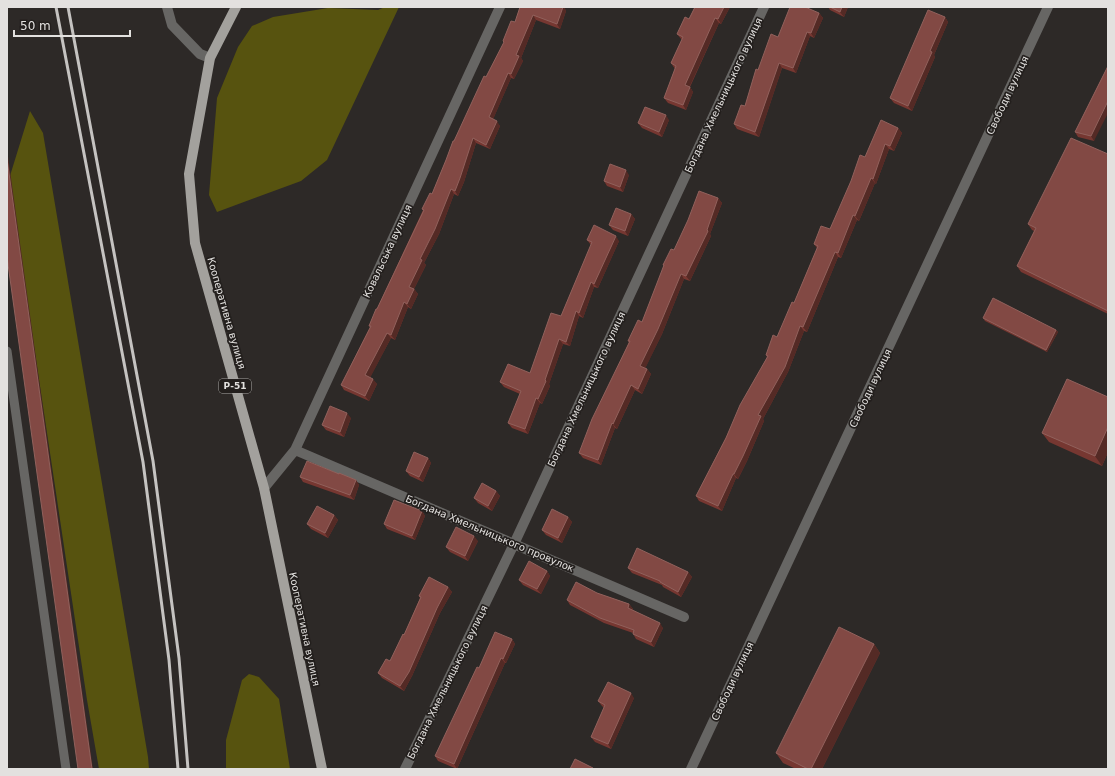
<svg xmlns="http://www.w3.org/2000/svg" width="1115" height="776" font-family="'DejaVu Sans',sans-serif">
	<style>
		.green { fill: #57530f }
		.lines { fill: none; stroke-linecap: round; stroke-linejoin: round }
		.lane { stroke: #676664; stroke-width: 9 }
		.street { stroke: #676664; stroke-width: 10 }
		.primary { stroke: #a3a19d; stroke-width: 10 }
		.rail { stroke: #c5c3c1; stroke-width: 3 }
		.wall { fill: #763731 }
		.shaded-wall { fill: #542a25 }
		.building { fill: #824944; stroke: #91615c }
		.labels { text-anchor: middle; stroke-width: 3.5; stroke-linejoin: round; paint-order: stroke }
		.shield { fill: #231f1d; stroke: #a9a7a5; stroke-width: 1 }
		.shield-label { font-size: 9px; font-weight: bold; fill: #e3e1df }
		.street-label { font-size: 10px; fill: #e3e1df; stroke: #231f1d }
	</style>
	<rect width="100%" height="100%" fill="#2d2927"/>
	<path class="green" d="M385,7H399L327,160L301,181L217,212L209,195L217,98L238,47L252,26L273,17L328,8L378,10Z
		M30,111L43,133L148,757L149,769H99L87,700L9,179Z
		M249,674L259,677L279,699L290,769H226V740L242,680Z"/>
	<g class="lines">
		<path class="lane" d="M7,351L66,769"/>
		<path class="street" d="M167,7L172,25L200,54L210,58
			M295,450L684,617
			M264,488L295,450L500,7
			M405,769L514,544L764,7
			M691,769L1048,7"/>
		<path class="primary" d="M236,7L210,58L189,174L195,243L264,488L322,769"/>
		<path class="rail" d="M56,7L143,462L169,660L178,769
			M68,7L153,461L179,658L188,769"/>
	</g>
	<path class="wall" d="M520,7H564L566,11L560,29L536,20L521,58L523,61L514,79L511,78L493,119L500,126L490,149L476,143L464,182L458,196L454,194L439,234L424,263L426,265L414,289L418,294L411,309L408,307L395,340L391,338L370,377L377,384L369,401L344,390L341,385L370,327L369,326L423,210L422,209L432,194L454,141L504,42L503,41L515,22Z
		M695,7H730L721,24L719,23L690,87L693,92L686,110L668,103L664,98L675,69L671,63L682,40L677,34L689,19Z
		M828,7H848L844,17L830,10Z
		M819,13L823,18L814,38L810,36L796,73L782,68L759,137L737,129L734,124L745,106L758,70L778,37Z
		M945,17L948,22L934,55L935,57L912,111L894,103L890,98Z
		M1108,66L1094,141L1078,137L1075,132Z
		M669,120L662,137L642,128L638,123Z
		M898,128L902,133L894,151L889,149L876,184L875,183L859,221L857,220L841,258L838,257L807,332L804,331L788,372L763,419L764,421L747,461L738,479L736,478L722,511L699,501L696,496L767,357L766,355L777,337L794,303L817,248L814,244L830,229L865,157Z
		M1108,154V314L1021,272L1017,266L1034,231L1032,230L1028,224Z
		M629,175L623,192L607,186L604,181Z
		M718,198L722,203L710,234L711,236L690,281L684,279L662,334L645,368L647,369L651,374L642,394L635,390L617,429L615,428L601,465L583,458L579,453L629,342L628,341L642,322L664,266L663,265L674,250Z
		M631,214L635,219L628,236L613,230L609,225Z
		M587,240L619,241L598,288L594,287L583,318L579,316L570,346L563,344L549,384L550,386L542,404L540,403L528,434L512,428L508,423L520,394L504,387L500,382L530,373L561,316L591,245Z
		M983,318L1056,330L1058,332L1047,352L985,321Z
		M1108,397V452L1102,466L1049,442L1042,433Z
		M351,418L344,437L326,430L322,425Z
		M428,458L431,463L423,482L410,476L406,471Z
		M339,474L356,480L359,485L354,500L303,482L300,477Z
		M496,491L500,496L492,511L478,503L474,498Z
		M422,511L425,516L415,540L387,529L384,524Z
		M334,515L338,520L328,538L311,529L307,524Z
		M568,517L572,522L562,543L546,535L542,530Z
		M478,541L468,561L450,552L446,547Z
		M628,568L688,572L692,577L681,597L663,587L662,585L632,573Z
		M547,571L550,576L541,594L523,585L519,580Z
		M448,587L452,592L440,613L412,676L404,691L382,678L378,673L390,661L404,635L420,598L419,596Z
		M597,593L629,604L633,609L632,610L663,628L654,647L636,639L633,634V633L604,623L570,605L567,600Z
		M512,639L515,644L506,663H505L457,769L438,761L435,756L479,668Z
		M874,644L880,653L822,769H796L783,763L776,753Z
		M634,698L611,749L595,742L591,737L604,708L602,706L598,701Z"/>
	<path class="shaded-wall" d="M563,7H564L566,11L560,29L557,24Z
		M724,7H730L721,24L718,19Z
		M842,7H848L844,17L840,12Z
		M819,13L823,18L814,38L811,33Z
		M533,15L536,20L521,58L523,61L514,79L511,74L516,55Z
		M945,17L948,22L934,55L935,57L912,111L908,106L930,51Z
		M715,18L719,23L688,90L685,85Z
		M807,32L810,36L796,73L793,68Z
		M779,63L782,68L759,137L755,132Z
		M508,73L511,78L492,122L489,117Z
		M690,87L693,92L686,110L683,105Z
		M1108,101V113L1094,141L1091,136Z
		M666,115L669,120L662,137L659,132Z
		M497,121L500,126L490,149L486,145Z
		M898,128L902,133L894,151L890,146Z
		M473,138L476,143L464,182L458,196L455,191Z
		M885,144L889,149L876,184L873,179Z
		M7,149L93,769H92L7,159Z
		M626,170L629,175L623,192L620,187Z
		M871,178L875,183L859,221L855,216Z
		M451,189L454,194L439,234L424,263L426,265L414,289L418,294L411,309L407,304L409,287L420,259Z
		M718,198L722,203L710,234L711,236L690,281L686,276L707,230Z
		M631,214L635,219L628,236L625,231Z
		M853,215L857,220L841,258L838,253Z
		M616,236L619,241L598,288L594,284Z
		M835,252L838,257L807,332L803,327Z
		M681,274L684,279L662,334L644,371L640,366Z
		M591,282L594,287L583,318L579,313Z
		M404,302L408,307L395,340L391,335Z
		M576,311L579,316L570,346L566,342Z
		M800,326L804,331L788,372L763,419L764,421L747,461L738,479L734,474L758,415Z
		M1056,330L1058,332L1047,352L1046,350Z
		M387,333L391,338L369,380L365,375Z
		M559,339L563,344L549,384L550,386L542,404L538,399Z
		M647,369L651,374L642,394L638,389Z
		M373,379L377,384L369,401L365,396Z
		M631,385L635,390L617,429L613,424Z
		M536,398L540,403L528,434L525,429Z
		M347,413L351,418L344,437L340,432Z
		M612,423L615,428L601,465L598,460Z
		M1108,427V452L1102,466L1095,456Z
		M428,458L431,463L423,482L419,477Z
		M733,474L736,478L722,511L718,506Z
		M356,480L359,485L354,500L350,495Z
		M496,491L500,496L492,511L488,506Z
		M422,511L425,516L415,540L412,536Z
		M334,515L338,520L328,538L325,533Z
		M568,517L572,522L562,543L558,538Z
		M474,536L478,541L468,561L465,556Z
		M547,571L550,576L541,594L537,589Z
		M688,572L692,577L681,597L678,592Z
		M448,587L452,592L440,613L412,676L404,691L400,686L437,608Z
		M629,604L633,609L631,613L628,608Z
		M660,623L663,628L654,647L651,642Z
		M512,639L515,644L506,663L503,659Z
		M874,644L880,653L822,769H811Z
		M501,658L505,663L457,769L454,764Z
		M631,693L634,698L611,749L608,744Z"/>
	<path class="building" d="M520,7H563L557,24L533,15L516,55L519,56L511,74L508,73L489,117L497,121L486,145L473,138L460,178L455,191L451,189L435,229L420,259L422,260L409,287L414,289L407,304L404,302L391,335L387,333L365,375L373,379L365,396L341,385L371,326H369L376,309H377L424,210L422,209L430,193L432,194L446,160L453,141H454L484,76L486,77L504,42L503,41L511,21L515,22Z
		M695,7H724L718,19L715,18L685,85L690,87L683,105L664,98L676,66L671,63L683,37L677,34L685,17L689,19Z
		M790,7H805L819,13L811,33L807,32L793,68L779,63L755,132L734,124L741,105L745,106L756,69L758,70L771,34L778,37Z
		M830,7H842L840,12Z
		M928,10L945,17L930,51L932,52L908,106L890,98Z
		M1108,66V101L1091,136L1075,132Z
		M645,107L666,115L659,132L638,123Z
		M881,120L898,128L890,146L885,144L873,179L871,178L855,216L853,215L838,253L835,252L803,327L800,326L785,367L758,415L761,416L743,456L734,474H733L718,506L696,496L726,438L740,405L768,356L766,355L773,335L777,337L792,302L794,303L818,246L814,244L821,226L830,229L851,181L860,155L865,157Z
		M1071,138L1108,154V311L1017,266L1036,228L1028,224Z
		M7,159L92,769H78L7,257Z
		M610,164L626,170L620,187L604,181Z
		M699,191L718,198L707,230L708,231L686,276L681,274L658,329L640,366L647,369L638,389L631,385L613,424L612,423L598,460L579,453L592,419L630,341H628L638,320L642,322L664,265H663L671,249L674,250L688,220Z
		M616,208L631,214L625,231L609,225Z
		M594,225L616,236L594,284L591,282L579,313L576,311L566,342L559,339L545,380L546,381L538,399L536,398L525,429L508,423L521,391L500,382L508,364L530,373L551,313L561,316L592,242L587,240Z
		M993,298L1056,330L1046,350L983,318Z
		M1067,379L1108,397V427L1095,456L1042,433Z
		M330,406L347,413L340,432L322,425Z
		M414,452L428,458L419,477L406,471Z
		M307,461L339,474V473L356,480L350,495L300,477Z
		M482,483L496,491L488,506L474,498Z
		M394,500L422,511L412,536L384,524Z
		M317,506L334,515L325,533L307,524Z
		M552,509L568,517L558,538L542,530Z
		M456,527L474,536L465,556L446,547Z
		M637,548L688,572L678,592L660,582V581L628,568Z
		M529,561L547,571L537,589L519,580Z
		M429,577L448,587L437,608L409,672L400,686L378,673L386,659L390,661L403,634L404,635L421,597L419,596Z
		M576,582L597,593L629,604L628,608L660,623L651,642L633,634L634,630L600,618L567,600Z
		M839,627L874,644L811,769H808L776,753Z
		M495,632L512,639L503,659L501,658L454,764L435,756L477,667L479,668Z
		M608,682L631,693L608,744L591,737L605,705L598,701Z
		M575,759L593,768L592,769H570Z"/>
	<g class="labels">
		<rect class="shield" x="219" y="379" width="32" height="14" rx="3"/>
		<g class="shield-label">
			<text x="235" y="389">Р-51</text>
		</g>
		<g class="street-label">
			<text transform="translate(723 95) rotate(-65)" y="4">Богдана Хмельницького вулиця</text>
			<text transform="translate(1007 95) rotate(-65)" y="4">Свободи вулиця</text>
			<text transform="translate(387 251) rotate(-65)" y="4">Ковальська вулиця</text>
			<text transform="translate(227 313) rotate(74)" y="4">Кооперативна вулиця</text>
			<text transform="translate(870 388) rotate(-65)" y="4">Свободи вулиця</text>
			<text transform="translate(586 389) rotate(-65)" y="4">Богдана Хмельницького вулиця</text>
			<text transform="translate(490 533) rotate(23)" y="4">Богдана Хмельницького провулок</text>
			<text transform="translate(305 629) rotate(78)" y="4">Кооперативна вулиця</text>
			<text transform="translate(732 681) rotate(-65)" y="4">Свободи вулиця</text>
			<text transform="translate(447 682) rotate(-64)" y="4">Богдана Хмельницького вулиця</text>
		</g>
	</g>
	<rect width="1115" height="776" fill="none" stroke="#e3e1df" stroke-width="16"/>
	<path d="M14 30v6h116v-6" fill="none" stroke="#e3e1df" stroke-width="2"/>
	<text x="20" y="30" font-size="12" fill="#e3e1df" stroke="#231f1d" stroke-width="3" paint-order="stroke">50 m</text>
</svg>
